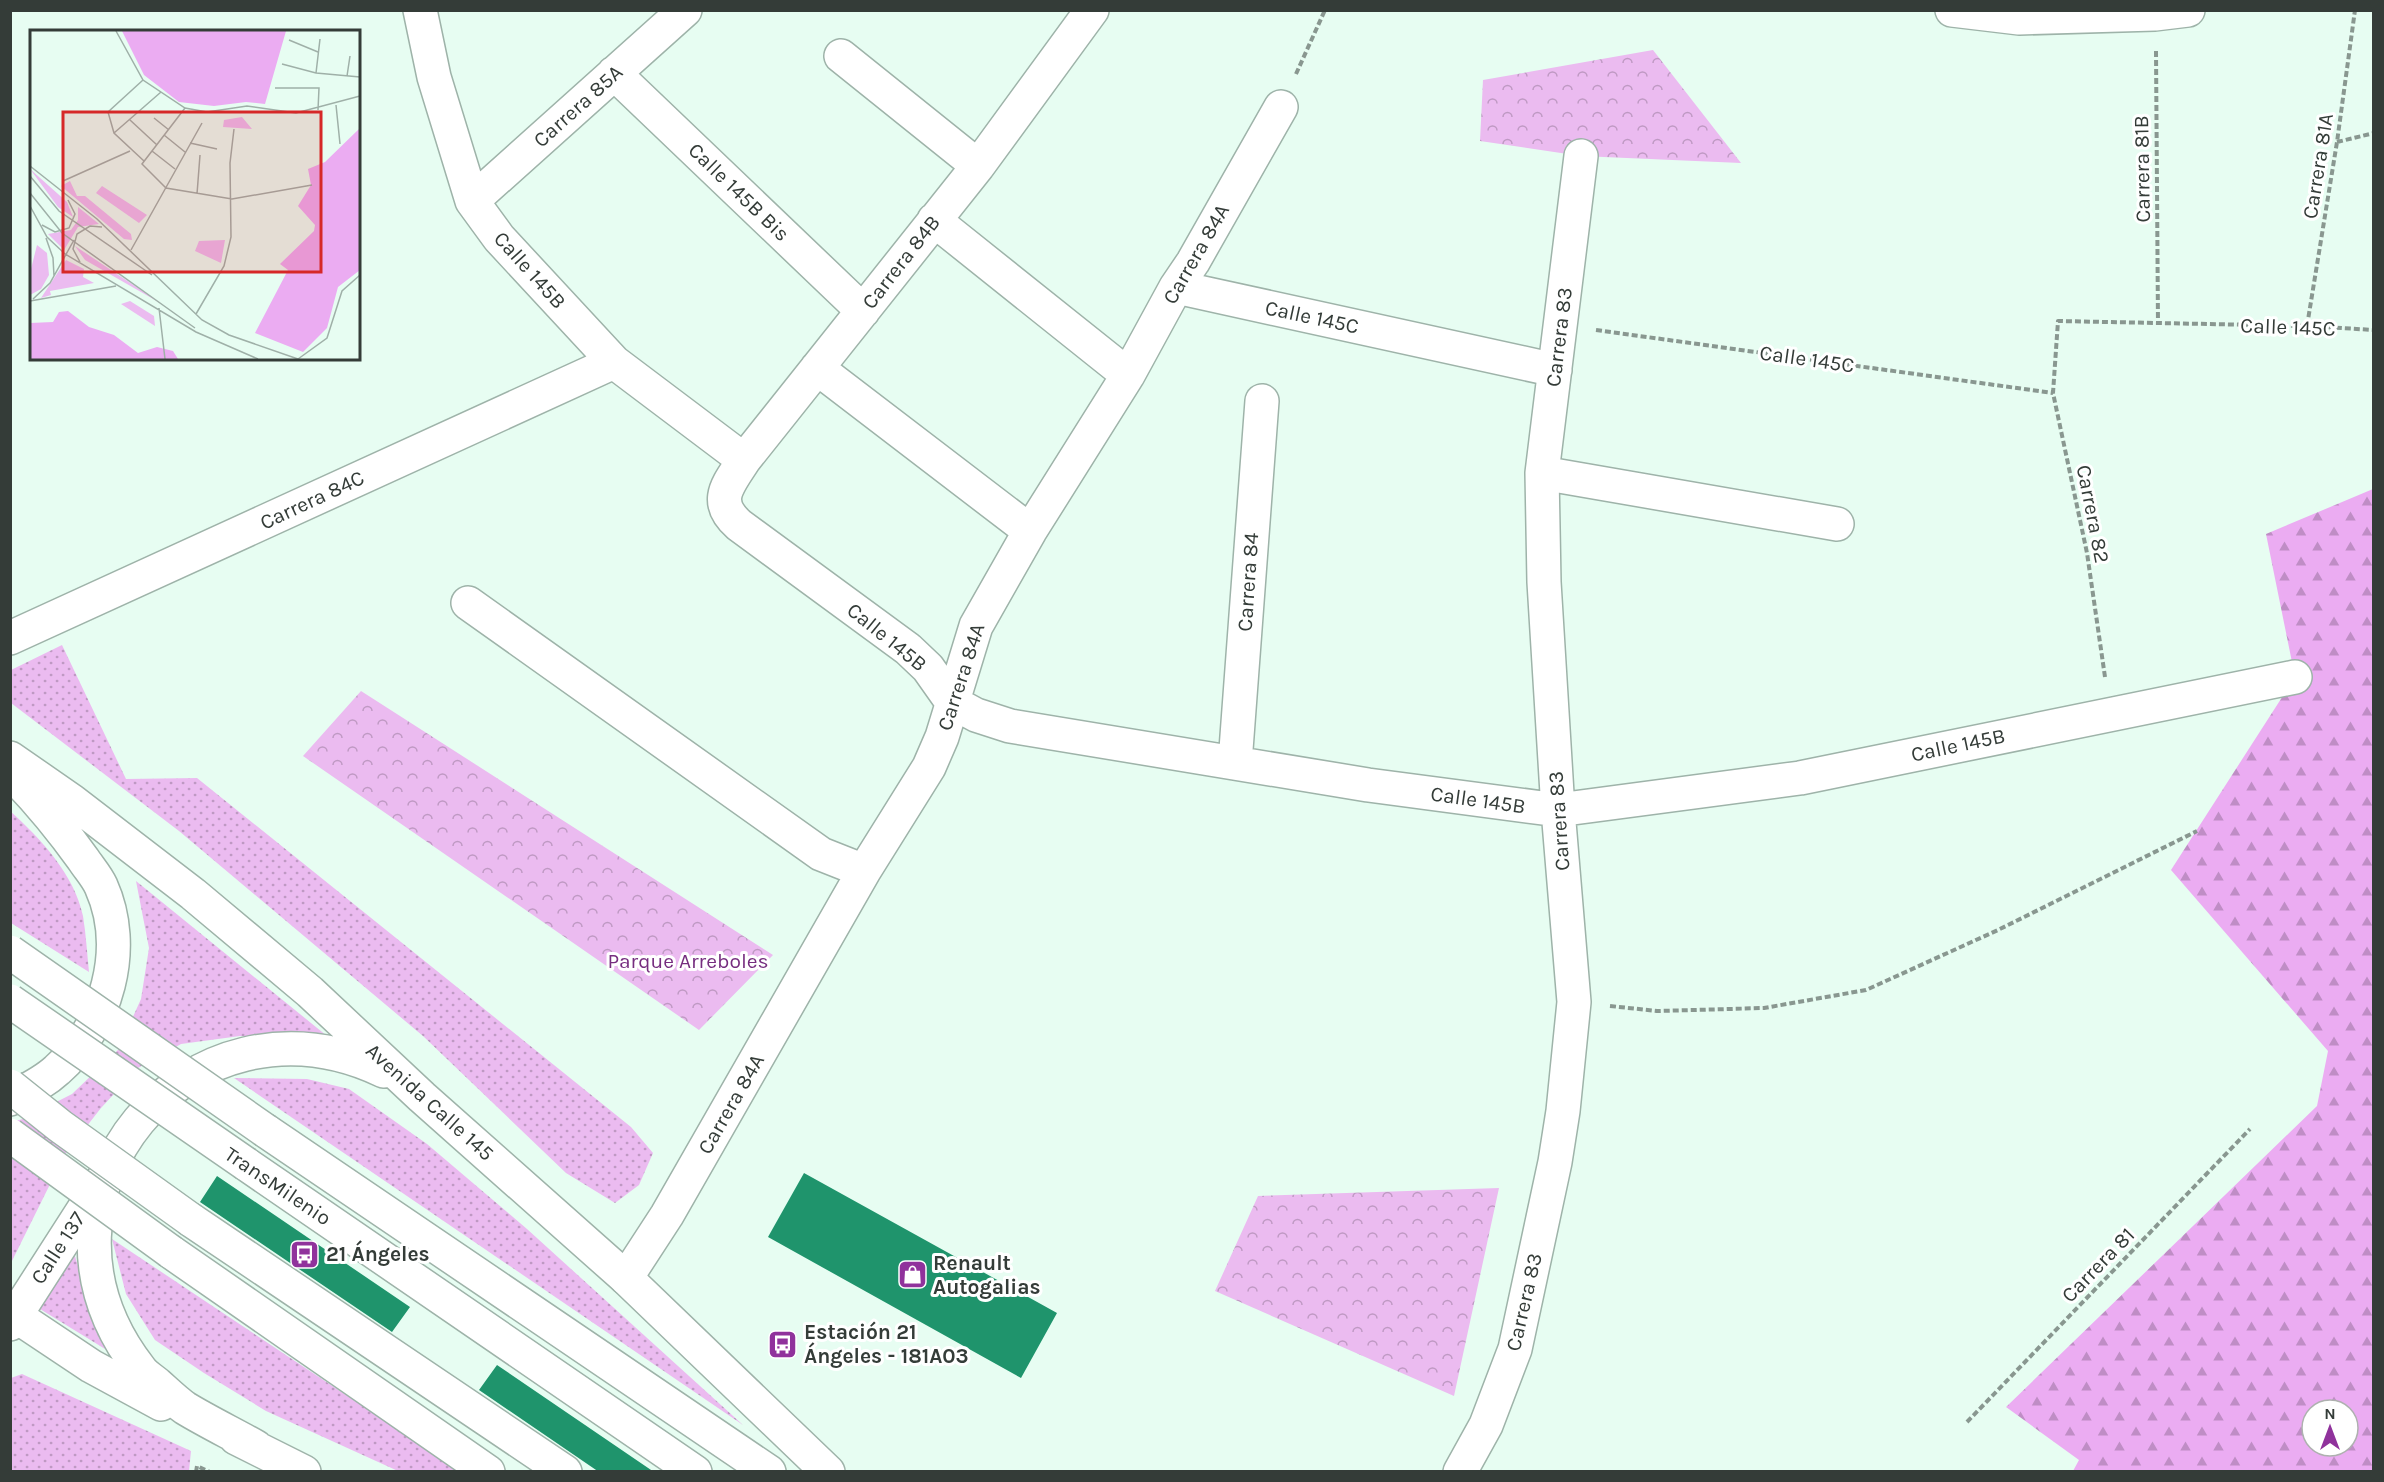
<svg xmlns="http://www.w3.org/2000/svg" width="2384" height="1482" font-family="Karla,sans-serif">
	<style>
		.grass { fill: url(#grass-dots) }
		.forest { fill: url(#forest-firs); fill-rule: evenodd }
		.park { fill: url(#park-crowns) }
		.building { fill: #1f946c }
		.lines { fill: none; stroke-linecap: round; stroke-linejoin: round }
		.minor-casing { stroke: #9eb3a9; stroke-width: 36 }
		.major-casing { stroke: #9eb3a9; stroke-width: 36 }
		.path { stroke: #899790; stroke-width: 4; stroke-dasharray: 6 3; stroke-linecap: butt }
		.minor { stroke: #fff; stroke-width: 33 }
		.major { stroke: #fff; stroke-width: 33 }
		.minor-bridge-casing { stroke: #9eb3a9; stroke-width: 36; stroke-linecap: butt }
		.major-bridge-casing { stroke: #9eb3a9; stroke-width: 36; stroke-linecap: butt }
		.minor-bridge { stroke: #fff; stroke-width: 33 }
		.major-bridge { stroke: #fff; stroke-width: 33 }
		.labels { text-anchor: middle; stroke-width: 6; stroke-linejoin: round; paint-order: stroke }
		.street-label { font-size: 21px; fill: #343c38; stroke: #fff }
		.park-label { font-size: 21px; fill: #762d7f; stroke: #fff }
		.poi-label { font-size: 21px; font-weight: bold; fill: #343c38; stroke: #fff; text-anchor: start }
		.inset-road { fill: none; stroke: #9fb0a8; stroke-width: 1.5 }
		.view { fill: #d62828; fill-opacity: 0.15; stroke: #d62828; stroke-width: 3 }
		.inset-edge { fill: none; stroke: #343c38; stroke-width: 3 }
	</style>
	<defs>
		<pattern id="grass-dots" width="8" height="8" patternUnits="userSpaceOnUse" patternTransform="scale(1.5)"><rect width="8" height="8" fill="#ebbbf0"/><path d="M2 2h.1M6 6h.1" fill="none" stroke="#bf99c3" stroke-width="1.8" stroke-linecap="round"/></pattern>
		<pattern id="forest-firs" width="22" height="20" patternUnits="userSpaceOnUse" patternTransform="scale(1.5)"><rect width="22" height="20" fill="#ebacf2"/><path d="M5 1l3.5 6h-7zM16 11l3.5 6h-7z" fill="#bf8dc5"/></pattern>
		<pattern id="park-crowns" width="20" height="18" patternUnits="userSpaceOnUse" patternTransform="scale(1.5)"><rect width="20" height="18" fill="#ebbbf0"/><path d="M2 6a3 3 0 1 1 6 0M12 15a3 3 0 1 1 6 0" fill="none" stroke="#bf99c3"/></pattern>
	</defs>
	<rect width="100%" height="100%" fill="#e7fdf2"/>
	<path class="grass" d="M62,645L126,779L197,778L631,1127L653,1153L639,1185L615,1203L566,1173L423,1036L179,831L11,703V670Z
		M10,811C41,839 74,874 83,916C86,934 87,953 89,972L11,923Z
		M136,881L327,1036H240L181,1044L138,1068L101,1108L65,1154L11,1263V1122L23,1119L72,1094L118,1050L141,999L149,948Z
		M234,1078L307,1079L349,1089L427,1144L527,1229L743,1425Z
		M70,1239L84,1287L104,1335L123,1360L40,1309Z
		M112,1239L460,1471H398L266,1411L204,1373L155,1340L126,1294Z
		M22,1374L191,1451L189,1471H11V1378Z"/>
	<path class="forest" d="M2373,489V1471H2073L2079,1460L2006,1407L2317,1106L2328,1051L2171,870L2295,677L2266,534ZM2312,1410H2348V1446H2312Z"/>
	<path class="park" d="M1653,50L1741,163L1581,156L1480,141L1483,80Z
		M361,691L773,955L699,1030L303,756Z
		M1499,1188L1454,1396L1215,1291L1258,1196Z"/>
	<path class="building" d="M804,1173L1057,1313L1021,1378L768,1237Z
		M217,1176L410,1307L392,1332L200,1202Z
		M497,1365L654,1472H599L479,1390Z"/>
	<g class="lines">
		<defs>
			<path id="minor" d="M420,10L434,77L472,201L499,238L614,362L744,460
				M1092,10L978,166L744,460C728,485 712,501 739,525L908,649L928,668L952,702L976,715L1010,726L1368,785L1558,810L1800,778L2295,677
				M1952,10L2019,18L2155,14L2188,10
				M841,56L978,166
				M614,73L863,311
				M472,201L685,10
				M934,220L1128,375
				M1176,287L1555,370
				M817,368L1030,531
				M1542,473L1837,524
				M468,603L821,854L864,871
				M10,638L614,362
				M1235,763L1262,401
				M246,1164L695,1472
				M191,1220L565,1472
				M626,1278L667,1215L864,871L929,767L942,737L976,626L1030,531L1128,375L1176,287L1193,262L1281,107
				M10,1324L107,1173
				M1460,1472L1486,1425L1515,1349L1555,1162L1563,1111L1574,1002L1558,810L1544,582L1542,473L1581,156"/>
			<path id="major" d="M10,758L72,801L193,894L310,992L422,1097L626,1278L828,1472
				M10,1099C27,1090 43,1083 57,1070C107,1026 129,948 101,886C97,877 89,868 83,859C63,831 41,804 16,778
				M266,1131L769,1472
				M171,1252L488,1472
				M10,1312L91,1366L161,1404
				M236,1438L304,1472
				M256,1447C233,1434 208,1422 185,1408C175,1401 166,1392 157,1384C151,1379 144,1375 140,1369C6,1197 190,978 384,1071"/>
		</defs>
		<use href="#minor" class="minor-casing"/>
		<use href="#major" class="major-casing"/>
		<path class="path" d="M2156,51L2158,324
			M1296,74L1325,10
			M2337,142L2374,133
			M2307,326L2337,142L2355,10
			M1596,330L2053,393
			M2105,677L2087,553L2053,393L2058,321L2307,326L2374,330
			M1610,1006L1657,1011L1764,1008L1866,990L1998,930L2197,831
			M1967,1422L2250,1129
			M196,1472L197,1466L210,1472"/>
		<use href="#minor" class="minor"/>
		<use href="#major" class="major"/>
		<defs>
			<path id="minor-bridge" d="M10,1001L246,1164
				M10,1086L60,1126L191,1220"/>
			<path id="major-bridge" d="M10,952L266,1131
				M10,1135L171,1252"/>
		</defs>
		<use href="#minor-bridge" class="minor-bridge-casing"/>
		<use href="#major-bridge" class="major-bridge-casing"/>
		<use href="#minor-bridge" class="minor-bridge"/>
		<use href="#major-bridge" class="major-bridge"/>
	</g>
	<defs>
		<symbol id="bus-square" viewBox="-11 -11 22 22"><rect x="-9" y="-9" width="18" height="18" rx="4" fill="#90329c" stroke="#fff"/><path d="M-5-6H5V4H4V6H2V4H-2V6H-4V4H-5ZM-3.5-4V0h7V-4ZM-3.5 1.2v1.5H-2V1.2ZM2 1.2v1.5H3.5V1.2Z" fill="#fff"/></symbol>
		<symbol id="shop-square" viewBox="-11 -11 22 22"><rect x="-9" y="-9" width="18" height="18" rx="4" fill="#90329c" stroke="#fff"/><path d="M-5-2.5h2.3a2.7 3.5 0 0 1 5.4 0H5L5.5 6h-11ZM-1.5-2.5h3a1.5 2.3 0 0 0-3 0Z" fill="#fff"/></symbol>
	</defs>
	<g fill-rule="evenodd">
		<use href="#bus-square" x="288" y="1238" width="33" height="33"/>
		<use href="#shop-square" x="896" y="1258" width="33" height="33"/>
		<use href="#bus-square" x="766" y="1328" width="33" height="33"/>
	</g>
	<g class="labels">
		<g class="street-label">
			<text transform="translate(578 106) rotate(-42)" y="7">Carrera 85A</text>
			<text transform="translate(2318 166) rotate(-81)" y="7">Carrera 81A</text>
			<text transform="translate(2142 169) rotate(-91)" y="7">Carrera 81B</text>
			<text transform="translate(739 192) rotate(44)" y="7">Calle 145B Bis</text>
			<text transform="translate(1196 254) rotate(-60)" y="7">Carrera 84A</text>
			<text transform="translate(901 262) rotate(-52)" y="7">Carrera 84B</text>
			<text transform="translate(530 270) rotate(48)" y="7">Calle 145B</text>
			<text transform="translate(1312 317) rotate(12)" y="7">Calle 145C</text>
			<text transform="translate(2288 327) rotate(2)" y="7">Calle 145C</text>
			<text transform="translate(1559 337) rotate(-83)" y="7">Carrera 83</text>
			<text transform="translate(1807 359) rotate(8)" y="7">Calle 145C</text>
			<text transform="translate(312 500) rotate(-25)" y="7">Carrera 84C</text>
			<text transform="translate(2093 514) rotate(79)" y="7">Carrera 82</text>
			<text transform="translate(1248 582) rotate(-86)" y="7">Carrera 84</text>
			<text transform="translate(887 637) rotate(39)" y="7">Calle 145B</text>
			<text transform="translate(961 677) rotate(-72)" y="7">Carrera 84A</text>
			<text transform="translate(1958 745) rotate(-12)" y="7">Calle 145B</text>
			<text transform="translate(1478 800) rotate(8)" y="7">Calle 145B</text>
			<text transform="translate(1559 821) rotate(-94)" y="7">Carrera 83</text>
			<text transform="translate(430 1102) rotate(42)" y="7">Avenida Calle 145</text>
			<text transform="translate(731 1104) rotate(-60)" y="7">Carrera 84A</text>
			<text transform="translate(278 1186) rotate(34)" y="7">TransMilenio</text>
			<text transform="translate(58 1248) rotate(-57)" y="7">Calle 137</text>
			<text transform="translate(2098 1265) rotate(-46)" y="7">Carrera 81</text>
			<text transform="translate(1524 1302) rotate(-77)" y="7">Carrera 83</text>
		</g>
		<g class="park-label">
			<text x="688" y="968">Parque Arreboles</text>
		</g>
		<g class="poi-label">
			<text x="326" y="1261">21 Ángeles</text>
			<text x="933" y="1270">Renault<tspan x="933" dy="24">Autogalias</tspan></text>
			<text x="804" y="1339">Estación 21<tspan x="804" dy="24">Ángeles - 181A03</tspan></text>
		</g>
	</g>
	<g transform="translate(30 30)">
		<rect width="330" height="330" fill="#e7fdf2"/>
		<path d="M0,139L37,172L43,187L28,177ZM40,151L47,166H55L101,204L102,210L94,209L31,156ZM48,177L69,194L48,197L34,220L18,204L41,200L48,190ZM7,215L17,223L19,245L11,259L0,265V243ZM45,216L132,274L55,230ZM36,230L54,239L53,247L64,253L20,261L21,265L11,268ZM100,271L124,286L125,296L91,274Z" fill="#ebbbf0"/>
		<path d="M92,1H256L235,74L216,72L184,76L149,72L114,45ZM330,98V240L308,257L297,298L273,322L225,303L258,240L250,234L284,201L285,195L268,176L281,155L278,139L295,132ZM38,281L59,297L84,305L108,323L127,317L143,321L148,329H0V293L23,292L29,282Z" fill="#ebacf2"/>
		<path d="M212,87L222,99L193,97L194,90ZM72,156L117,185L109,193L66,163ZM195,210L191,233L165,221L169,211Z" fill="#ebbbf0"/>
		<path class="inset-road" d="M86,1L113,50L155,78L177,82L217,76L266,83L330,66M259,10L288,22M252,34L286,43L330,47M286,43L290,9M317,46L320,26M113,50L78,82L84,103L114,131M245,58H289L288,80M306,75L310,114M155,78L112,134L136,158L202,169L282,155M124,88L139,100M100,90L127,115M84,103L131,62M134,105L155,122M160,113L187,119M122,121L145,139M0,136L67,189L172,290L199,305L268,329M0,146L29,181L122,245M33,151L100,121M0,163L32,203L165,298M167,164L170,125M0,176L17,207L35,224L166,302L228,329M12,195L25,202L39,198L45,184L38,170M16,208L23,228L24,246M101,220L172,93M50,232L43,219L47,204L60,196L72,197M3,269L20,253L44,210M0,271L86,256M129,278L135,329M166,284L194,236L201,207L200,133L204,99M268,329L297,308L312,261L330,245"/>
		<path class="view" d="M33,82H291V242H33Z"/>
		<rect width="330" height="330" class="inset-edge"/>
	</g>
	<rect width="2384" height="1482" fill="none" stroke="#343c38" stroke-width="24"/>
	<g transform="translate(2330 1428)"><circle r="28" fill="#ffffff" stroke="#aeb1af" stroke-width="1.5"/>
	<path d="M0-4.5L10 22L0 15L-10 22Z" fill="#90329c"/>
	<text y="-9" font-size="16" font-weight="bold" text-anchor="middle" fill="#343c38">N</text>
	</g>
</svg>
